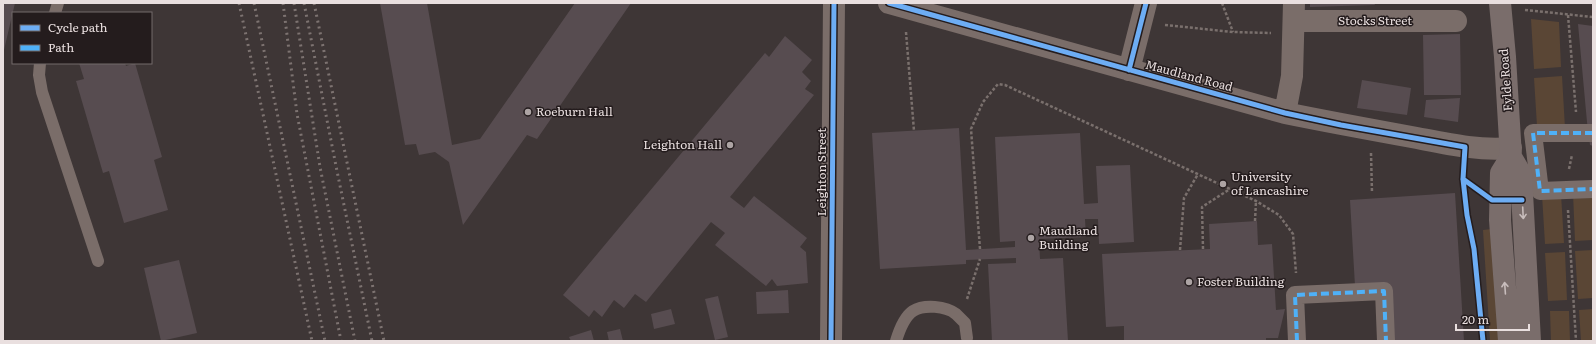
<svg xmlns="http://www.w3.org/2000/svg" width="1596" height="344" font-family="Literata,serif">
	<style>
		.green { fill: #5a4635 }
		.building { fill: #574c50 }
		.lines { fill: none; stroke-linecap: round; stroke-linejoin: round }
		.path { stroke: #7a706d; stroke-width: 2.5; stroke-dasharray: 3 2; stroke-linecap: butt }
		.service { stroke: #7a6d69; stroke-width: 12 }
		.pedestrian { stroke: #7a6d69; stroke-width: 18 }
		.minor { stroke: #7a6d69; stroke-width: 22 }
		.primary { stroke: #7a6d6b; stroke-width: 22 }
		.rail { stroke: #7d7371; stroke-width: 3; stroke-dasharray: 2 4; stroke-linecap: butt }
		.quiet { stroke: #4fb1f8; stroke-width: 4; stroke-dasharray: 8 4; stroke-linecap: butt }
		.cycleway-casing { stroke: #241c1d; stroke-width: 8 }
		.cycleway { stroke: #6dadf4; stroke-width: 5 }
		.oneway { stroke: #c8bdbc }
		.poi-dot { fill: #ada4a4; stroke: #241c1d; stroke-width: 1.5 }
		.labels { text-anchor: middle; stroke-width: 3; stroke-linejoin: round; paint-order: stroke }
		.street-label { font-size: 12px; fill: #e9dfdf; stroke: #241c1d }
		.poi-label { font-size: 12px; fill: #e9dfdf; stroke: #241c1d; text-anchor: start }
	</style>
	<rect width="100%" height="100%" fill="#3e3636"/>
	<path class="green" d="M1531,19L1559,22L1561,67L1534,69Z
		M1562,76L1565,128L1537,126L1534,78Z
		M1593,192V240L1575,241L1573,193Z
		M1561,194L1564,243L1545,244L1542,195Z
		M1492,229L1499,341H1490L1483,230Z
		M1593,250V298L1578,299L1575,251Z
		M1565,252L1567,300L1548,301L1545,253Z
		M1593,309V341H1581L1579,310Z
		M1550,311H1569L1570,341H1551Z"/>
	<path class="building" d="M3,3H15L4,50H3Z
		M380,3H427L452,145L480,139L575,3H631L537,139L527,135L463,225L449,162L435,152L419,155L416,144L405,145Z
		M1310,3H1374L1375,5L1310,7Z
		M1578,24L1593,26V146L1590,145L1587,122Z
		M1460,34L1461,95H1424L1423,35Z
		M785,36L812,60L802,72L811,81L805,89L814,95L730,197L744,208L754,196L807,238L800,247L806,252L808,283L777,286L772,279L766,286L715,245L725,233L711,222L646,302L635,294L624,308L614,300L602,317L594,310L589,317L563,295L765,53L769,57Z
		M79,63H125L126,66L135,63L162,157L154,160L168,210L124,223L109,171L103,173L76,81L84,79Z
		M1362,80L1411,88L1407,115L1357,108Z
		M1460,98L1458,122L1424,117L1426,100Z
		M959,128L966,250L1015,247V241L1000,242L995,137L1080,133L1084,204L1098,203L1096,166L1130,165L1134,242L1099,244L1098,219H1085L1086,237L1039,239L1040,259L1063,258L1068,341H992L988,264L1016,263V258L966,260V264L880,269L872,133Z
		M1455,193L1464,341H1391L1388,284L1355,286L1350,200Z
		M1257,221L1258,245L1272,244L1276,310L1285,309L1278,338H1266V341H1124V326L1106,327L1102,254L1210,249L1209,224Z
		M179,260L197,333L161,341L144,268Z
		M788,290L789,313L757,314L756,292Z
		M718,296L728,337L715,340L705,299Z
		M671,309L675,324L654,329L651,314Z
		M620,329L623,341H609L607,332Z
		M591,330L594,341H571L569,337Z"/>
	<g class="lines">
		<path class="path" d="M1222,3L1233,32
			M1525,10L1593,17
			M1568,15L1576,112
			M1165,25L1233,32L1271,33
			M906,32L914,131
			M1371,153L1372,193
			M1569,169L1572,155
			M1568,210L1576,341
			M1255,221L1256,201
			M980,249L971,129L983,102L998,84L1005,85L1256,201L1279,215L1293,234L1296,273
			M1203,249L1202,207L1230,189
			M1180,250L1184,198L1198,174
			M967,299L980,259"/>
		<path class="service" d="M55,13L58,3
			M40,63L39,75L42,92L98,261
			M896,341C899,331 904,317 913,311C924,304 946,306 956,314C959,317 962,320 965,323L967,338"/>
		<path class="pedestrian" d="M1593,133H1533L1540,191L1593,189
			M1297,341L1295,295L1384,291L1386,341"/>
		<path class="minor" d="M889,3L1285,113C1329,122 1373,130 1417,138C1448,144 1479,151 1511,148
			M1294,21H1456
			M1129,70L1146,3
			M1285,113L1292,76L1294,3
			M831,341L834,3"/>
		<path class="primary" d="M1500,3L1505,57L1511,157L1521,174L1530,341
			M1509,341L1500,220L1501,173L1511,157"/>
		<path class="rail" d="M239,3L312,341
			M254,3L325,341
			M283,3L297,114L341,341
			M294,3L320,167L355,341
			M304,3L337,171L372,341
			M314,3L384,341"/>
		<path class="quiet" d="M1593,133H1533L1540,191L1593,189
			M1297,341L1295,295L1384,291L1386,341"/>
		<defs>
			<path id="cycleway" d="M889,3L1285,113L1341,125L1465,147L1463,179L1467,215L1474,249L1483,341
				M1129,70L1146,3
				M1463,179L1492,200H1522
				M831,341L834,3"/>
		</defs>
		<use href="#cycleway" class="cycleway-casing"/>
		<use href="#cycleway" class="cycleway"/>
	</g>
	<defs><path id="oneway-shaft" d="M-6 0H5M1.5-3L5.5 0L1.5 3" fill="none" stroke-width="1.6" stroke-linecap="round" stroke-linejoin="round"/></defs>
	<g class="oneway">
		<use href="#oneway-shaft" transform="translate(1523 213) rotate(87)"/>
		<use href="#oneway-shaft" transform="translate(1505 288) rotate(-94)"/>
	</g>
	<g class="poi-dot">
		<circle cx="528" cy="112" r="4"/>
		<circle cx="730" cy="145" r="4"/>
		<circle cx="1223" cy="184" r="4"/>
		<circle cx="1031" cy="238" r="4"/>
		<circle cx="1189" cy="282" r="4"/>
	</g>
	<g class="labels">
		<g class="street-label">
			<text x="1375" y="25">Stocks Street</text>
			<text transform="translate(1189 76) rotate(15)" y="4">Maudland Road</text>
			<text transform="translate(1506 80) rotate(-94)" y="4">Fylde Road</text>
			<text transform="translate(822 172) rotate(-90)" y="4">Leighton Street</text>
		</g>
		<g class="poi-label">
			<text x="536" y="116">Roeburn Hall</text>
			<text x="722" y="149" text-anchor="end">Leighton Hall</text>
			<text x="1231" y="181">University<tspan x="1231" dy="14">of Lancashire</tspan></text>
			<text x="1039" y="235">Maudland<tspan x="1039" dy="14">Building</tspan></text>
			<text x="1197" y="286">Foster Building</text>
		</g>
	</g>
	<rect width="1596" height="344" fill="none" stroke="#e9dfdf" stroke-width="8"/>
	<rect x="12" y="12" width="140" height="52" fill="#241c1d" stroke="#736a6b"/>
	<rect x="20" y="25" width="20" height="6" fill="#6dadf4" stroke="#736a6b"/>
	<text x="48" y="32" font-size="12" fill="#e9dfdf">Cycle path</text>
	<rect x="20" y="45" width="20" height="6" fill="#4fb1f8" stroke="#736a6b"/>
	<text x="48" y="52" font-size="12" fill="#e9dfdf">Path</text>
	<path d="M1456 324v6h73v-6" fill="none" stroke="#e9dfdf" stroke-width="2"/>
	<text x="1462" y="324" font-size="12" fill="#e9dfdf" stroke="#241c1d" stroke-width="3" paint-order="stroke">20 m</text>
</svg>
